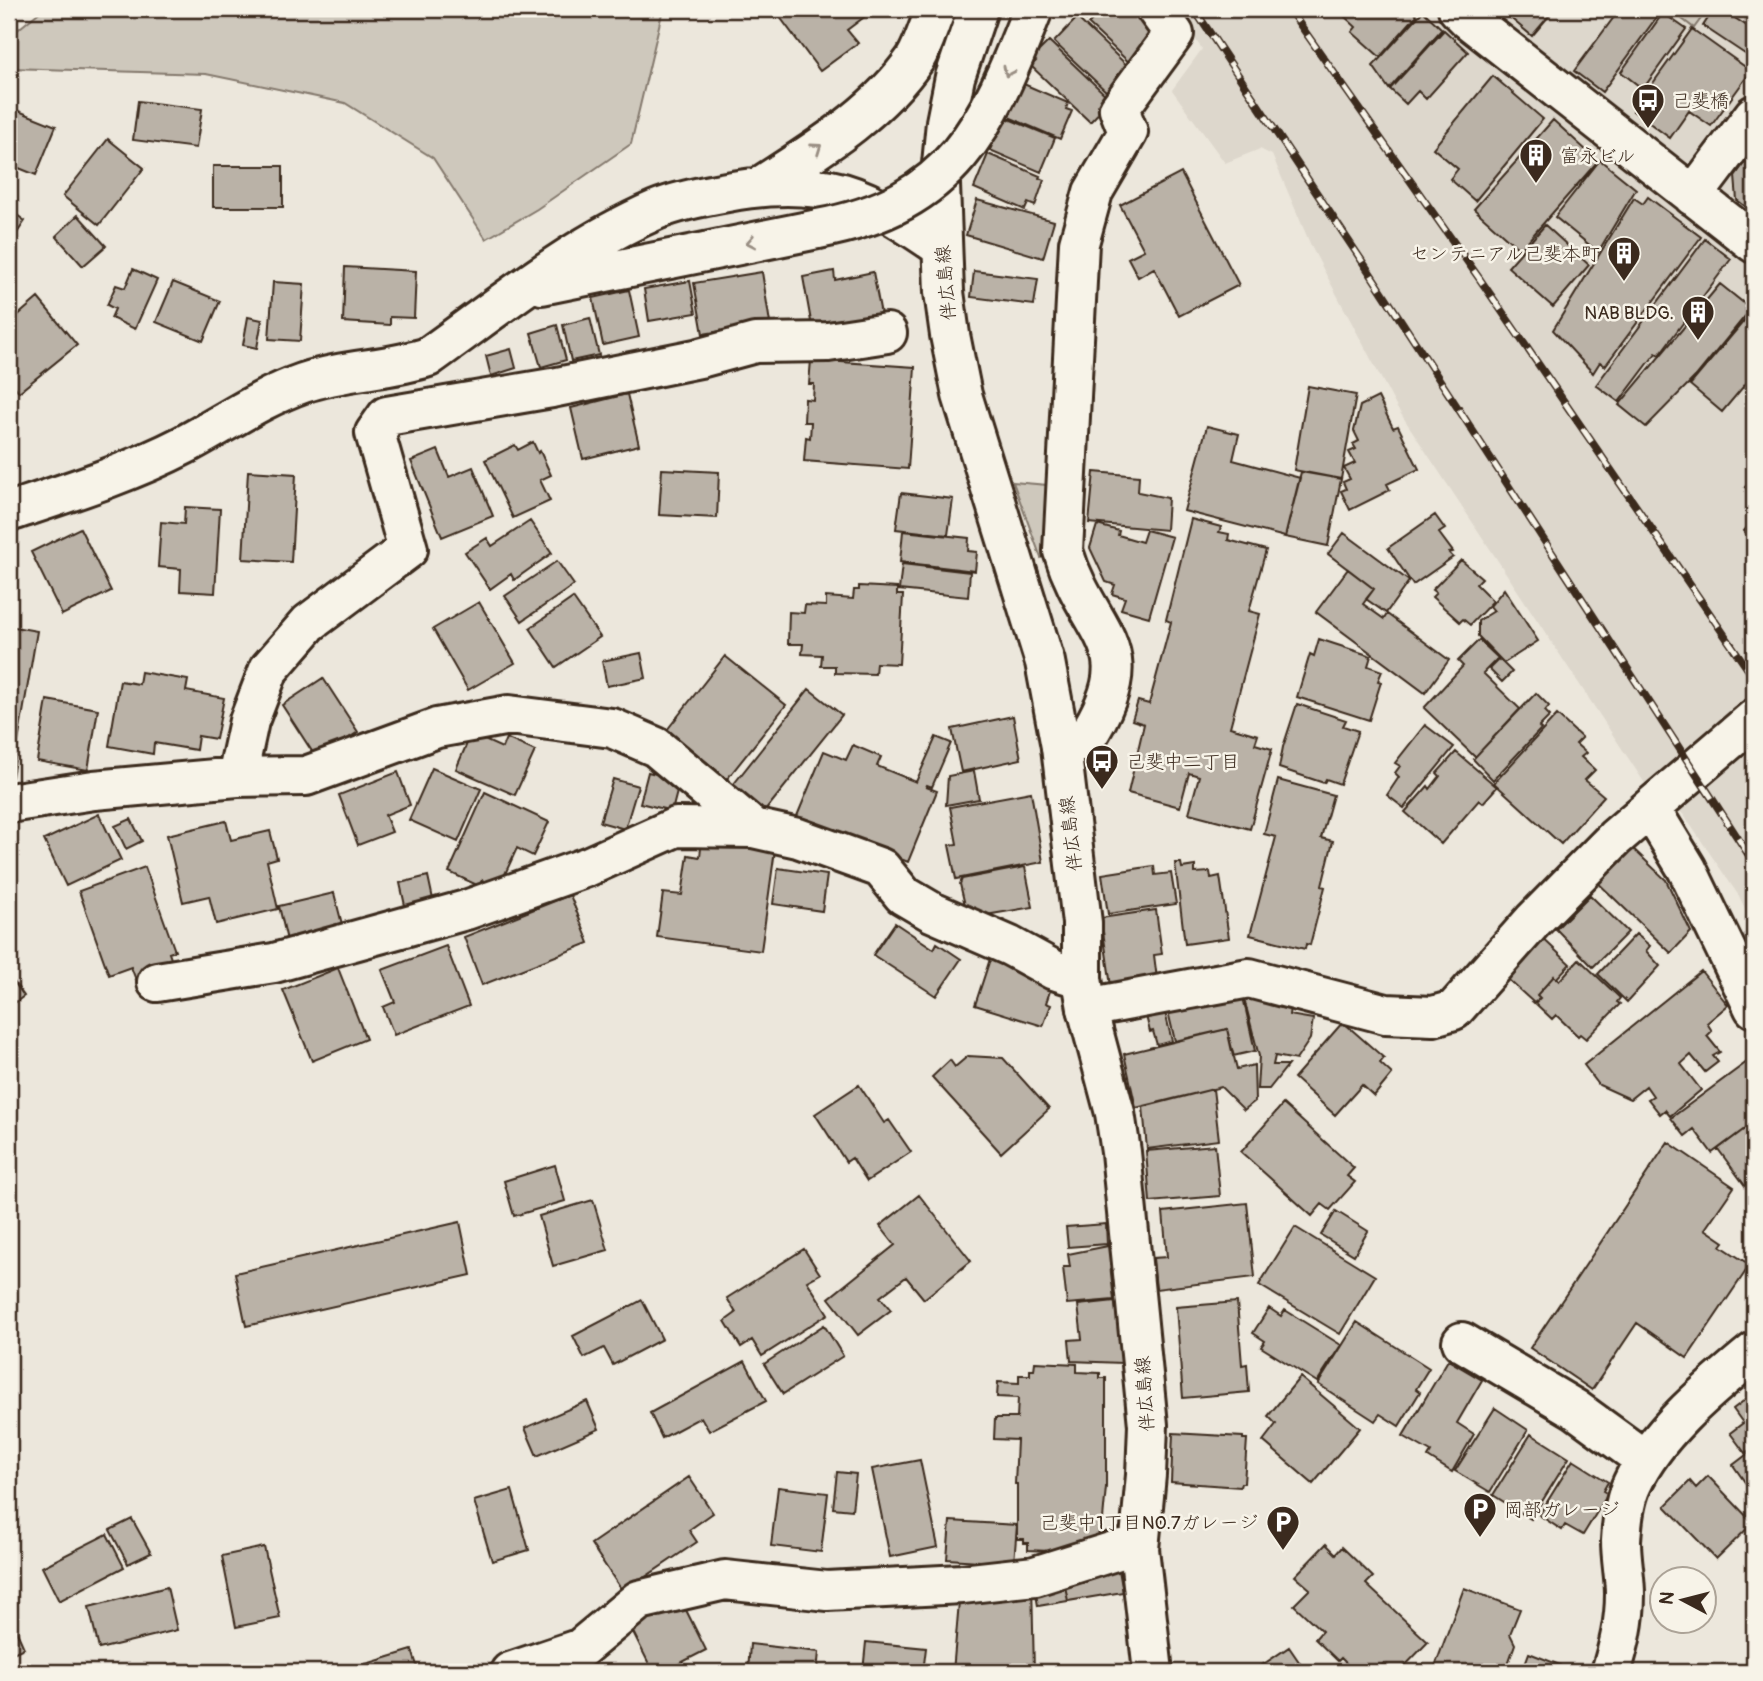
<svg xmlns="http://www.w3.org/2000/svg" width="1763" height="1681" font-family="Pangolin,'Klee One',sans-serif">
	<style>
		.built { fill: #ddd7cc }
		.green { fill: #cec8bc; stroke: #84796d; stroke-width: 2 }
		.building { fill: #bab2a7; stroke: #3b2a1e; stroke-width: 2 }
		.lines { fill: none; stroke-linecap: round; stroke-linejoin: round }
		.minor-casing { stroke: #3b2a1e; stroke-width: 44 }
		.major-casing { stroke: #3b2a1e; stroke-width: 44 }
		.minor { stroke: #f7f3e8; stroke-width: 38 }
		.major { stroke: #f7f3e8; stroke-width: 38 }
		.rail-casing { stroke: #3b2a1e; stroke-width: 8 }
		.rail { stroke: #f7f3e8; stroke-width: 5; stroke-dasharray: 16; stroke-linecap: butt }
		.minor-bridge-casing { stroke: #3b2a1e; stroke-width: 44; stroke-linecap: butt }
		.minor-bridge { stroke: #f7f3e8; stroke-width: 38 }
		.oneway { stroke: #998e83 }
		.labels { text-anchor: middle; stroke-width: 5; stroke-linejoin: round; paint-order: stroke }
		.poi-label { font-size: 19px; fill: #3b2a1e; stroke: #f7f3e8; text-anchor: start }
		.street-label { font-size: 19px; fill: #3b2a1e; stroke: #f7f3e8 }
	</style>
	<rect width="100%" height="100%" fill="#ece7dc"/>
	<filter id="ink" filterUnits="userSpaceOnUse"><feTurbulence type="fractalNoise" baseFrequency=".0143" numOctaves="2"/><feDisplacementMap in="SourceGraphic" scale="14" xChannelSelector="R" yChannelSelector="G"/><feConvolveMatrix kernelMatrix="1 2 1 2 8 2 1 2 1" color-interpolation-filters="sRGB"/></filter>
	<g filter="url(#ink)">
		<path class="built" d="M1174,9H1754V927L1739,896L1683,814L1646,785L1397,408L1312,248L1272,155L1260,149L1225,163L1172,90L1202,49Z"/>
		<path class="green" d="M43,9H663L631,144L537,209L486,239L433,158L345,103L206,74L9,68V37Z
			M1669,9H1708L1694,28Z
			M1013,482L1047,485L1046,556L1041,558Z"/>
		<path class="building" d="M774,9H875L847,30L858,43L820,71Z
			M1059,9H1091L1086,20Z
			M1103,9H1129L1160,38L1133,66L1088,24Z
			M1349,9H1410L1417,15L1380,57L1352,32L1356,27L1343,15Z
			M1514,9H1555L1532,36L1508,16Z
			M1620,9H1658L1661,11L1602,92L1574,71Z
			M1714,9H1721L1753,30L1752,33L1754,35V60L1703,26Z
			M1754,9V28L1746,21Z
			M1423,11L1442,29L1389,89L1373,66Z
			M1663,13L1686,29L1643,89L1621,72Z
			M1077,18L1132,70L1110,95L1054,42Z
			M1692,29L1751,71L1711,126L1689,111L1670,138L1633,111Z
			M1444,30L1468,52L1426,99L1418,91L1406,104L1390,89Z
			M1049,41L1111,100L1090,122L1031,66L1036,61L1032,58Z
			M1493,76L1543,119L1475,201L1450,179L1458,169L1433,148Z
			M1019,82L1068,103L1066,109L1072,111L1060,139L1004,115Z
			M138,101L202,109L196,148L133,140Z
			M11,108L56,126L36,175L9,164V114Z
			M1004,117L1055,138L1041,172L990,150Z
			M1553,120L1598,161L1520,250L1474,209Z
			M108,139L144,168L99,225L63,196Z
			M1754,150V213L1737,200L1735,176Z
			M988,154L1040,176L1039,178L1044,180L1035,206L1028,203L1025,210L974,188Z
			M1600,160L1636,189L1598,252L1555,217Z
			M213,166H283V207H213Z
			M1181,173L1239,285L1179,316L1154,268L1138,277L1128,258L1144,250L1120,205Z
			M1648,197L1701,237L1605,366L1600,362L1593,373L1553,330L1634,198L1643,204Z
			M977,200L1054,221L1043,258L966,235Z
			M9,209L25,221L9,245Z
			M78,215L106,246L83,266L56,236Z
			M1545,225L1589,265L1553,307L1508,267Z
			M1705,239L1731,259L1659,355L1656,353L1619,402L1596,385Z
			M345,267L416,271L414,318L390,317V325L343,322Z
			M133,269L157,280L135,329L111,318L115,309L107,305L116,285L125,288Z
			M834,271L835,280L873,272L883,325L814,338L803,277Z
			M974,271L1038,279L1034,305L971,297Z
			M762,272L770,323L703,334L694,283Z
			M690,281L696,313L649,321L644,289Z
			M173,282L220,301L203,341L156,322Z
			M273,282L304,284L300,341L269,339Z
			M1720,284L1751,309L1697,375L1646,427L1619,405Z
			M629,290L639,337L603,345L593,298Z
			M38,298L77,345L19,392L9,379V323Z
			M1754,309V374L1722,412L1690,385Z
			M248,317L262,320L257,348L243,345Z
			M590,318L599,355L571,361L563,325Z
			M557,325L566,360L541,367L531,333Z
			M511,349L516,368L491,376L486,356Z
			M811,360L915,367L908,469L804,461L806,437L810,438L811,422H804L805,399L813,400L814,384H809Z
			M1308,386L1356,395L1341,479L1294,470Z
			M627,394L639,445L583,459L571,408Z
			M1378,397L1393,428L1398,426L1419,469L1387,484L1390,490L1350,510L1341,491L1346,489L1343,482L1350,479L1344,468L1355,463L1349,452L1356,449L1353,444L1359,441L1354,431L1360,406Z
			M1207,426L1239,434L1233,460L1300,478L1285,537L1184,511Z
			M533,442L538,453L540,451L551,475L540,480L550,501L513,518L485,460L515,445L518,450Z
			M438,450L449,477L473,467L493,516L442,537L411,461Z
			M662,469L719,472L717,518L659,515Z
			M248,471L296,474L291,562L243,559Z
			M1094,472L1139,476L1138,492L1168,498L1166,530L1089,523Z
			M1301,472L1341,479L1328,546L1285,537Z
			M1754,477V494L1745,487Z
			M901,493L953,499L948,535L896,529Z
			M185,507L220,509L215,593L180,591L181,569L158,567L161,522L184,524Z
			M1435,515L1445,529L1439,533L1453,552L1449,553L1453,557L1413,585L1388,548Z
			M1191,519L1221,527L1219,532L1229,534L1228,540L1266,550L1249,611L1260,614L1230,727L1258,735L1255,744L1272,749L1250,829L1189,813L1199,776L1189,773L1180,807L1128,793L1144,724L1132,720L1138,701L1149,704L1171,622L1166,620Z
			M1754,519V540L1744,531Z
			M530,521L552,553L514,580L511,574L490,589L465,552L487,538L492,546Z
			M1097,525L1119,531L1118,535L1142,542L1146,530L1172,537L1149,617L1121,609L1125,598L1112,594L1115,585L1106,582L1090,548Z
			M80,528L111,591L62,615L31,552Z
			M903,531L969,538L968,551L977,552L975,571L900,562Z
			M1344,533L1409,581L1386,613L1366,599L1374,589L1328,554Z
			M1461,560L1482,578L1476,584L1493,601L1470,625L1463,619L1460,622L1432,597L1436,593L1432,590Z
			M557,561L574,585L522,621L505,596Z
			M902,564L970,572L968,597L899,590Z
			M1348,569L1374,589L1363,604L1384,619L1387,614L1449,660L1425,693L1316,612Z
			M859,586L897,588V595H903L899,664L876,663L875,674L835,673V666H821L822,655L802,654L803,644H788L789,612L804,613L805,605L826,606V597L853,599L854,590H859Z
			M1504,589L1538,641L1504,663L1478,636V621L1494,611L1490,606Z
			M573,598L600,637L556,667L530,628Z
			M479,602L515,663L468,690L433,629Z
			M9,626L37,631L12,777H9Z
			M1319,639L1371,656L1368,666L1382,671L1378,681L1381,682L1369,720L1297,697L1310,654L1314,656Z
			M1479,640L1498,658L1483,673L1520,709L1475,757L1424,708L1463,666L1458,661Z
			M641,653L646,678L607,686L602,661Z
			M725,656L786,705L727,779L667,730Z
			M1499,659L1512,672L1502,682L1489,669Z
			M141,672L188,680L186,691L224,698L216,739L198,736L196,750L154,743L153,754L109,746L120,681L139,684Z
			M323,678L358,732L317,759L282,705Z
			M809,689L842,715L765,811L733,785Z
			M1536,693L1549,706L1545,711L1550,716L1539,727L1541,729L1493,780L1473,759Z
			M47,700L98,709L88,770L37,761Z
			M1297,704L1346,720L1343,726L1358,731L1340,784L1326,779L1324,783L1279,768L1283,747Z
			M1557,715L1582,738L1576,744L1586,753L1581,757L1595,770L1585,780L1604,796L1561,844L1494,783Z
			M1013,716L1021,759L961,772L952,729Z
			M1425,725L1454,747L1404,808L1387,795L1399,777L1395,773L1400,766L1395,763Z
			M471,734L502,748L506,738L535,751L515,795L456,769Z
			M936,737L951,743L932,787L927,785L926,787L937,791L908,862L797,816L824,751L846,760L853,745L881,757L877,766L916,782Z
			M1456,752L1497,787L1483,803L1479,800L1441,844L1405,812L1428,786L1430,789L1440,776L1437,773Z
			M432,768L481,789L458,842L409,820Z
			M974,771L979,799L946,805L948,776Z
			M398,772L410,805L385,815L392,832L358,845L339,795Z
			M648,772L680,780L672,811L640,803Z
			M613,779L638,786L625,829L600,822Z
			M1278,780L1333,795L1321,838L1333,841L1322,886L1325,887L1310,945L1306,944L1305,949L1250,935L1276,837L1264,834Z
			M485,792L549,822L533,856L517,848L499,887L482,880L479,886L449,872Z
			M1031,792L1043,862L956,879L949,845L957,844L950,807Z
			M99,814L121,860L66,886L44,840Z
			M131,819L142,841L126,849L115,826Z
			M226,821L231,840L270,831L277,858L267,861L278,909L216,924L209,896L183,902L167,835Z
			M702,839L775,850L761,951L657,937L663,893L682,895L688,855L700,857Z
			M1626,842L1666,880L1691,932L1671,953L1592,877Z
			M1175,863H1181L1182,868L1195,866V873L1210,872L1211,878L1220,876L1229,938L1185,944Z
			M1154,866L1155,875L1171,873L1176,904L1108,914L1102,874Z
			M145,867L175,951L169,953L174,967L136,980L131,967L109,975L79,891Z
			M1025,867L1033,907L968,918L960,884L962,879Z
			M778,868L827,875L822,911L773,904Z
			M428,876L434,904L406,910L400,883Z
			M334,893L344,932L288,945L279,906Z
			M570,895L589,943L482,985L464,937Z
			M1590,895L1628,932L1593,967L1556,929Z
			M1156,910L1162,954L1154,955L1157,979L1111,986L1101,918Z
			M895,923L934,949L937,943L961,959L936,996L873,955Z
			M1537,933L1570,964L1556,979L1554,976L1537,995L1540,998L1534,1003L1501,973Z
			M1636,934L1650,946L1646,951L1660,966L1627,1002L1598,974Z
			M446,946L469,1006L394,1035L383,1007L395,1002L382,970Z
			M992,953L1043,978L1050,991L1046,1003L1051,1005L1043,1026L975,1005Z
			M1579,959L1620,998L1617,1002L1620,1004L1586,1039L1580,1034L1578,1036L1556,1015L1552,1019L1535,1003L1540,998L1537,995L1554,976L1559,981Z
			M338,968L366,1039L312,1061L283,990Z
			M1701,971L1728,1005L1707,1023L1712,1031L1707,1036L1720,1052L1713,1056L1718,1062L1705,1072L1691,1055L1681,1064L1701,1090L1670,1116L1665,1110L1660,1114L1648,1099L1653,1096L1646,1086L1630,1099L1599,1085L1584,1065Z
			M9,975L24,996L9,1007Z
			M1241,988L1255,1051L1233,1056L1227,1029L1175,1041L1166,1003Z
			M1242,991L1291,1001L1289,1015L1313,1019L1310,1039L1296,1060L1275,1056L1273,1065H1288L1269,1089H1257L1259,1056Z
			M1163,1004L1172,1041L1157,1045L1153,1031L1150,1032L1144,1008Z
			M1343,1022L1384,1058L1380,1063L1392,1074L1374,1096L1362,1085L1335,1115L1294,1078Z
			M1227,1029L1237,1069L1254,1065L1255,1101L1244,1110L1221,1087L1136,1108L1124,1054Z
			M968,1056L1003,1058L1049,1109L1001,1153L932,1077L950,1060L955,1067Z
			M1751,1059L1754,1064V1122L1712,1153L1694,1129L1685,1136L1671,1118Z
			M859,1085L884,1123L889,1120L911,1152L867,1181L852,1158L846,1162L815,1114Z
			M1213,1089L1219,1140L1147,1149L1143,1107Z
			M1283,1104L1354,1168L1347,1176L1355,1182L1330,1210L1322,1204L1312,1216L1241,1152Z
			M1754,1122V1198L1718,1149Z
			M1668,1142L1734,1187L1705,1229L1724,1242L1721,1246L1750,1265L1687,1358L1637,1323L1592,1390L1530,1348Z
			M1215,1145L1220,1196L1150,1202L1146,1151Z
			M555,1165L565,1201L514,1216L504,1181Z
			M919,1195L971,1261L924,1299L906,1277L880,1297L891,1310L858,1335L829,1298L895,1245L880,1226Z
			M593,1200L608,1250L553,1266L539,1216Z
			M1247,1203L1255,1277L1156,1289L1153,1258L1167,1257L1163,1212Z
			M1336,1211L1368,1231L1354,1255L1321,1235Z
			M460,1222L471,1275L246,1326L235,1273Z
			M1106,1224L1107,1244L1068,1247L1066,1227Z
			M1295,1227L1375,1276L1340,1334L1259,1285Z
			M1108,1246L1114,1300L1067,1304L1063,1267H1070L1068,1254Z
			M804,1249L820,1274L807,1281L828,1314L762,1356L752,1340L741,1347L725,1321L736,1313L727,1298Z
			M642,1300L662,1339L613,1365L604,1348L584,1358L573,1336Z
			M1115,1301L1122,1363L1071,1361L1069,1340L1082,1339L1078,1305Z
			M1237,1302L1242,1365L1247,1364L1249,1392L1183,1398L1176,1307Z
			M1269,1308L1281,1316L1285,1310L1341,1345L1317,1382L1261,1347L1265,1341L1253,1333Z
			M1357,1322L1429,1368L1416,1389L1420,1392L1399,1426L1380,1414L1375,1421L1318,1384Z
			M824,1325L843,1356L783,1394L764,1364Z
			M1448,1360L1482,1380L1457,1423L1474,1434L1452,1472L1428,1457L1431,1452L1403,1436Z
			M745,1361L766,1401L709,1431L701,1417L662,1438L650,1413Z
			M1035,1362L1077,1364V1372L1100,1373V1378H1106V1487L1101,1541L1071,1552L1028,1550V1543H1024V1539H1017V1484H1015L1017,1440L994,1439L995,1418H1017L1018,1398L997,1397L998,1382L1019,1383V1375H1030V1370H1034Z
			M1300,1377L1360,1428L1313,1484L1263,1441L1276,1424L1268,1416Z
			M1754,1393V1447L1745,1453L1730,1433L1743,1423L1733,1409Z
			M587,1401L599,1429L537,1456L525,1428Z
			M1495,1408L1528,1430L1490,1492L1455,1471Z
			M1173,1433L1243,1437V1439H1247L1244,1483H1241L1240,1487L1171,1482Z
			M1531,1434L1569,1458L1531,1519L1493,1495Z
			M1754,1449V1495L1733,1465Z
			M920,1460L938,1547L890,1557L872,1469Z
			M1573,1460L1608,1482L1603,1491L1608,1494L1583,1535L1565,1525L1562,1530L1539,1515Z
			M837,1472L856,1474L852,1510L833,1508Z
			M1708,1476L1753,1523L1716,1559L1665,1506L1690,1481L1696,1488Z
			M689,1477L713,1513L689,1530L697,1542L623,1592L591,1544Z
			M778,1487L828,1493L821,1552L771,1546Z
			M512,1490L529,1550L492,1561L474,1501Z
			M132,1519L151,1553L128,1564L110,1530Z
			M950,1521L1017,1525L1014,1563L947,1559Z
			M107,1534L124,1567L59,1601L42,1567Z
			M1326,1544L1336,1554L1342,1547L1373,1577L1366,1584L1428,1642L1399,1672H1394L1384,1663L1375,1672H1355L1341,1658L1338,1661L1315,1639L1322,1631L1294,1605L1310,1589L1295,1576Z
			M264,1547L280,1618L236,1627L222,1556Z
			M1117,1559L1123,1592L1068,1601L1063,1576Z
			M1063,1576L1068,1601L1038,1606L1034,1581Z
			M1032,1583L1034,1672H953L960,1590Z
			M167,1587L177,1630L99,1649L89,1607Z
			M1464,1588L1520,1609L1510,1634L1515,1644L1508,1664L1496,1667L1494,1672H1433Z
			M682,1602L706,1650L663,1672H653L631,1628Z
			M9,1614L24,1648L9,1655Z
			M866,1642L926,1648L923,1672H863Z
			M750,1644L819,1652L817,1672H748Z
			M1289,1647L1306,1672H1252Z
			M412,1650L419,1672H340Z
			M1529,1653L1560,1665L1558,1672H1522Z
			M180,1663L182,1672H135Z"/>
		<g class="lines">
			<defs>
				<path id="minor" d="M1458,9L1468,19L1754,243
					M761,186C816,150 876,115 915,59C924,44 929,25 936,9
					M1693,196L1754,115
					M542,285L818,229
					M9,512C66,493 130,473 184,445C224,424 260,398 303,383C344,369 388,370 428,357C501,305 573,246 656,210C678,201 704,196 727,192C765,185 806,183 843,193C877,203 912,227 941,247
					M1061,747L1085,740C1147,645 1089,637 1063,551L1079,243L1093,192L1128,132L1119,109L1174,34L1156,9
					M237,777L249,721L269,669L309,623L408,549L375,433L387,416L552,388L700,358L755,343L828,342L887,333
					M9,803L94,790L237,777L306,776L437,728L509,715L612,728L656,747L753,828
					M1650,808L1687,869L1754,1008
					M157,982L274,963L466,910L587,867L676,827L753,828L798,838L881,868L903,895L932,912L1010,946L1054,970L1082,979
					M1087,1008L1249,978L1386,1014L1433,1016L1454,1010L1533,921L1615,838L1754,719
					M1462,1342L1575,1409L1645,1460
					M510,1672L581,1648L639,1600L725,1580L827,1591L962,1584L1035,1576L1121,1549H1139
					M1611,1672C1619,1646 1625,1622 1625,1594C1625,1577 1621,1559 1621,1541C1622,1522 1624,1501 1632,1484C1656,1432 1711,1388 1754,1352"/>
				<path id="major" d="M978,9L955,77L946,122L940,185L944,292L950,335L962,395L1045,662L1061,747L1082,923V979L1087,1008L1115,1113L1121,1152L1148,1425L1146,1475L1139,1549L1153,1672"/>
			</defs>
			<use href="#minor" class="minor-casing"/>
			<use href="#major" class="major-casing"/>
			<use href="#minor" class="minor"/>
			<use href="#major" class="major"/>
			<defs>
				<path id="rail" d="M1194,9L1370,273L1754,863
					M1289,9L1479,278L1754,678"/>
			</defs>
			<use href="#rail" class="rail-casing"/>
			<use href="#rail" class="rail"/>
			<defs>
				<path id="minor-bridge" d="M818,229C954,204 987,127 1033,9"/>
			</defs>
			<use href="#minor-bridge" class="minor-bridge-casing"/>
			<use href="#minor-bridge" class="minor-bridge"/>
		</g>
		<defs><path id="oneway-chevron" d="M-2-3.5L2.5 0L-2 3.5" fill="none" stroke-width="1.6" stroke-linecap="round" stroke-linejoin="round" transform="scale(1.75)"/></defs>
		<g class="oneway">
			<use href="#oneway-chevron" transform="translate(1008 72) rotate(115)"/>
			<use href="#oneway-chevron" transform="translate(817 148) rotate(-35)"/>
			<use href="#oneway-chevron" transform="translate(751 242) rotate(169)"/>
		</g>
	</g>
	<defs>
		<symbol id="bus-pin" viewBox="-11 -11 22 30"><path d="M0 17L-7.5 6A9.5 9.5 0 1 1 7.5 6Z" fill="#3b2a1e" stroke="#f7f3e8"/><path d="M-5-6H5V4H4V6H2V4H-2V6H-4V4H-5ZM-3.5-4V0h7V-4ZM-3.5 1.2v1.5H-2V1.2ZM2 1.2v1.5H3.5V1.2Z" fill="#fff"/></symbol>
		<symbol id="building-pin" viewBox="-11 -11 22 30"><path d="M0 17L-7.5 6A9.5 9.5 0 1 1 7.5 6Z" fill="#3b2a1e" stroke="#f7f3e8"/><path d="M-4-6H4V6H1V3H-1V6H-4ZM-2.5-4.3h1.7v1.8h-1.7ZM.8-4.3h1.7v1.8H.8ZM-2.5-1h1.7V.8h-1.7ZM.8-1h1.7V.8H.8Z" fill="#fff"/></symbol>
		<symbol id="parking-pin" viewBox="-11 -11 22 30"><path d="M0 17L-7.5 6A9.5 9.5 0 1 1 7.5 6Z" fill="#3b2a1e" stroke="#f7f3e8"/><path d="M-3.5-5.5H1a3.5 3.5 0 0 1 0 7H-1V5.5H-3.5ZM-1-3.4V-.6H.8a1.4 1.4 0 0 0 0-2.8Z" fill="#fff"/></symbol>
	</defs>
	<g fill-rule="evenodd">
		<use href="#bus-pin" x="1629" y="81" width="38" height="52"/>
		<use href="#building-pin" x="1517" y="136" width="38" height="52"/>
		<use href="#building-pin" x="1605" y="234" width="38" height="52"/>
		<use href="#building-pin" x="1679" y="293" width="38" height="52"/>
		<use href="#bus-pin" x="1083" y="742" width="38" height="52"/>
		<use href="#parking-pin" x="1461" y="1490" width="38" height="52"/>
		<use href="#parking-pin" x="1264" y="1503" width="38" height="52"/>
	</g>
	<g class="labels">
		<g class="poi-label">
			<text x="1672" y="107">己斐橋</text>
			<text x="1560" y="162">富永ビル</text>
			<text x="1600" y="260" text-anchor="end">センテニアル己斐本町</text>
			<text x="1674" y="319" text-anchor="end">NAB BLDG.</text>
			<text x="1126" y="768">己斐中二丁目</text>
			<text x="1504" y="1516">岡部ガレージ</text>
			<text x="1258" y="1529" text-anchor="end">己斐中1丁目NO.7ガレージ</text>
		</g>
		<g class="street-label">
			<text transform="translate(945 283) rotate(-95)" y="7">伴広島線</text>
			<text transform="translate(1070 834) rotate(-97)" y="7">伴広島線</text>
			<text transform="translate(1144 1394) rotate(-94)" y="7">伴広島線</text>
		</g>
	</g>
	<rect width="1763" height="1681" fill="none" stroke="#f7f3e8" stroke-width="35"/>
	<rect x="18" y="18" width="1728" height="1646" fill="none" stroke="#3b2a1e" stroke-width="2.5" filter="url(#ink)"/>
	<g transform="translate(1683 1600) rotate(277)"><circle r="33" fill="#f7f3e8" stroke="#aca397" stroke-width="2"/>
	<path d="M0-5L12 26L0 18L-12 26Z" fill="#3b2a1e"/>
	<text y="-10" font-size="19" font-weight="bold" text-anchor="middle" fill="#3b2a1e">N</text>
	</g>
</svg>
